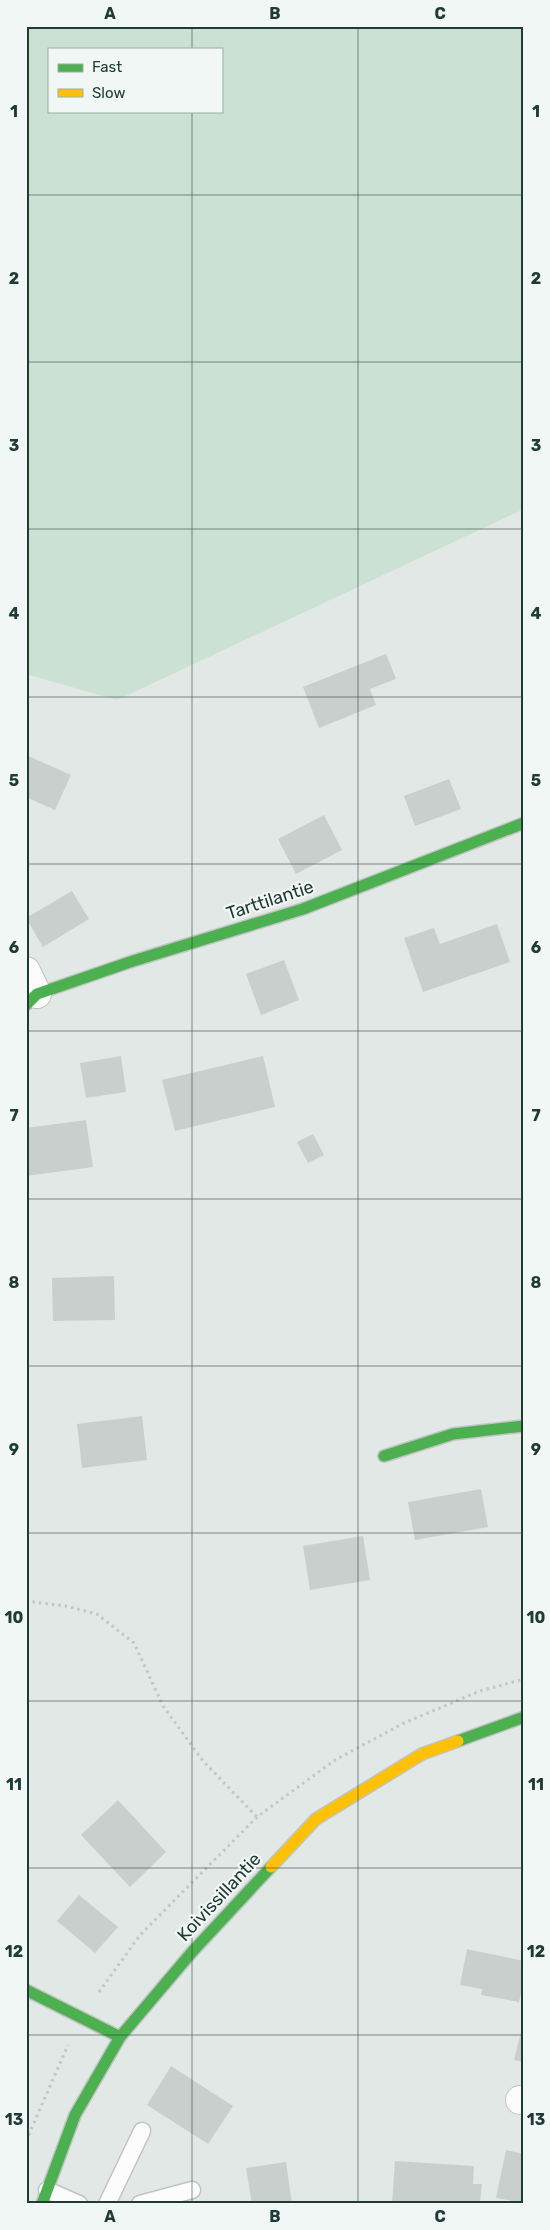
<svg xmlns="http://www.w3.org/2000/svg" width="550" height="2230" font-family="Rubik,sans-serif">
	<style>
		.green { fill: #cbe1d3; fill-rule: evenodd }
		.building { fill: #c9cfcd }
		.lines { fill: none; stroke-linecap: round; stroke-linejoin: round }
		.lane-casing { stroke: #bfc5c2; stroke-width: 19 }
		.street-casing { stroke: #bfc5c2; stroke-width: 30 }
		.fast-casing { stroke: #bec5c3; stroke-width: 14 }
		.slow-casing { stroke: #bec5c3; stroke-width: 14 }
		.path { stroke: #bfc8c6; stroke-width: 3; stroke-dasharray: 2.5 4; stroke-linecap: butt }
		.lane { stroke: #fbfcfb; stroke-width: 16 }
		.street { stroke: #fbfcfb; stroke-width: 28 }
		.fast { stroke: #4caf50; stroke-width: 11 }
		.slow { stroke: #ffc107; stroke-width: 11 }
		.grid { fill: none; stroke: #203b35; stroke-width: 1; stroke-opacity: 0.55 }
		.labels { text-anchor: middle; stroke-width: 4.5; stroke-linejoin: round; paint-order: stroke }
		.street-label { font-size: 18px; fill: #203b35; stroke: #f0f7f4 }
		.neatline { fill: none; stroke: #203b35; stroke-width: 2 }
		.grid-label { font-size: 16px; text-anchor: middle; font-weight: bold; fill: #203b35 }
	</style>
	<rect width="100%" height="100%" fill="#e2e8e5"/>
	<path class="green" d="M26,26H524V509L117,700L26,674ZM49,49H221V111H49Z"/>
	<path class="building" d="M386,654L396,679L370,689L376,705L319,728L303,687Z
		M26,755L71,775L55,810L26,797Z
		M449,779L461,809L415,826L404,796Z
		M324,815L342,850L296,874L278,839Z
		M72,891L89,919L43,947L26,918Z
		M497,924L510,962L423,992L404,938L434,928L440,944Z
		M284,960L299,1000L261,1015L246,974Z
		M121,1056L126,1092L86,1098L80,1063Z
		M263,1056L275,1107L175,1131L162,1080Z
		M86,1120L93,1167L26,1176V1128Z
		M313,1134L324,1155L308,1163L297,1142Z
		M114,1276L115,1320L53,1321L52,1278Z
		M142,1416L147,1460L82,1468L77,1424Z
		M481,1489L488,1527L415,1540L408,1502Z
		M363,1536L370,1580L310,1590L303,1546Z
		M118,1800L166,1852L130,1887L81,1835Z
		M79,1895L118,1927L95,1953L57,1921Z
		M467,1949L524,1961V1981L519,2002L481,1995L482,1989L460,1985Z
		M523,2024H524V2062L514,2060Z
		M171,2066L233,2106L208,2144L147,2105Z
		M506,2150L524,2154V2203L496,2198Z
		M395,2161L474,2166L473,2184H482L480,2204H392Z
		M286,2162L292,2204H252L246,2168Z"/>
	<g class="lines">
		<defs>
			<path id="lane" d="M47,2190L79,2204
				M107,2204L142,2131
				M140,2204L192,2190"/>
			<path id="street" d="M26,971L37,994
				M520,2100H524"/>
			<path id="fast" d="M26,1005L37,994L133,961L303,909L524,823
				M384,1456L453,1434L524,1426
				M458,1741L524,1717
				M26,1990L120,2037
				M42,2204L75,2115L120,2037L192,1952L271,1867"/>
			<path id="slow" d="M271,1867L316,1819L422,1754L458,1741"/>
		</defs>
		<use href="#lane" class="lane-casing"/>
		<use href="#street" class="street-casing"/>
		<use href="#fast" class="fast-casing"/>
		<use href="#slow" class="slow-casing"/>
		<path class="path" d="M26,1601L66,1606L97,1614L134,1643L163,1706L203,1761L257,1817
			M99,1992L140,1935L257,1817L335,1760L404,1723L480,1691L524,1679
			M26,2141L68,2045"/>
		<use href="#lane" class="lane"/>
		<use href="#street" class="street"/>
		<use href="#fast" class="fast"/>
		<use href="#slow" class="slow"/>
	</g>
	<path class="grid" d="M192,26V49M358,26V2204M192,111V2204M26,195H524M26,362H524M26,529H524M26,697H524M26,864H524M26,1031H524M26,1199H524M26,1366H524M26,1533H524M26,1701H524M26,1868H524M26,2035H524"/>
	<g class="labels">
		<g class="street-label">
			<text transform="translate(270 900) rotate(-18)" y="6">Tarttilantie</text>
			<text transform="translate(219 1897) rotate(-47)" y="6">Koivissillantie</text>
		</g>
	</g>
	<rect width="550" height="2230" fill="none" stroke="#f0f7f4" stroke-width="55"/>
	<rect x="48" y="48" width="175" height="65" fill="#f0f7f4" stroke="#9daca8"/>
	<rect x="58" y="64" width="25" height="8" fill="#4caf50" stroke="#9daca8"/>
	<text x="92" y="72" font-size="15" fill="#203b35">Fast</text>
	<rect x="58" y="89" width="25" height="8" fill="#ffc107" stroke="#9daca8"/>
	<text x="92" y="98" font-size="15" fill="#203b35">Slow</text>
	<rect x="28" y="28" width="494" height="2174" class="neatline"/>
	<g class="grid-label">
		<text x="110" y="19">A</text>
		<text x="275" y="19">B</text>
		<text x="440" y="19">C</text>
		<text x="14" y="117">1</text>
		<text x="536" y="117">1</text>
		<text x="14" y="284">2</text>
		<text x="536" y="284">2</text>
		<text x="14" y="451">3</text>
		<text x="536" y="451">3</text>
		<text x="14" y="619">4</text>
		<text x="536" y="619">4</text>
		<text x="14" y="786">5</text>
		<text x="536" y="786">5</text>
		<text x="14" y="953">6</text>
		<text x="536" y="953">6</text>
		<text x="14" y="1121">7</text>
		<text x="536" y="1121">7</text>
		<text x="14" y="1288">8</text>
		<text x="536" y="1288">8</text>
		<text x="14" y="1455">9</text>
		<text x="536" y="1455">9</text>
		<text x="14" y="1623">10</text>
		<text x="536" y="1623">10</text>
		<text x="14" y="1790">11</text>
		<text x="536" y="1790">11</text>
		<text x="14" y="1957">12</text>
		<text x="536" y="1957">12</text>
		<text x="14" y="2125">13</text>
		<text x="536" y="2125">13</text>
		<text x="110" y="2222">A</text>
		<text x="275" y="2222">B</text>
		<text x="440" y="2222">C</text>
	</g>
</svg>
